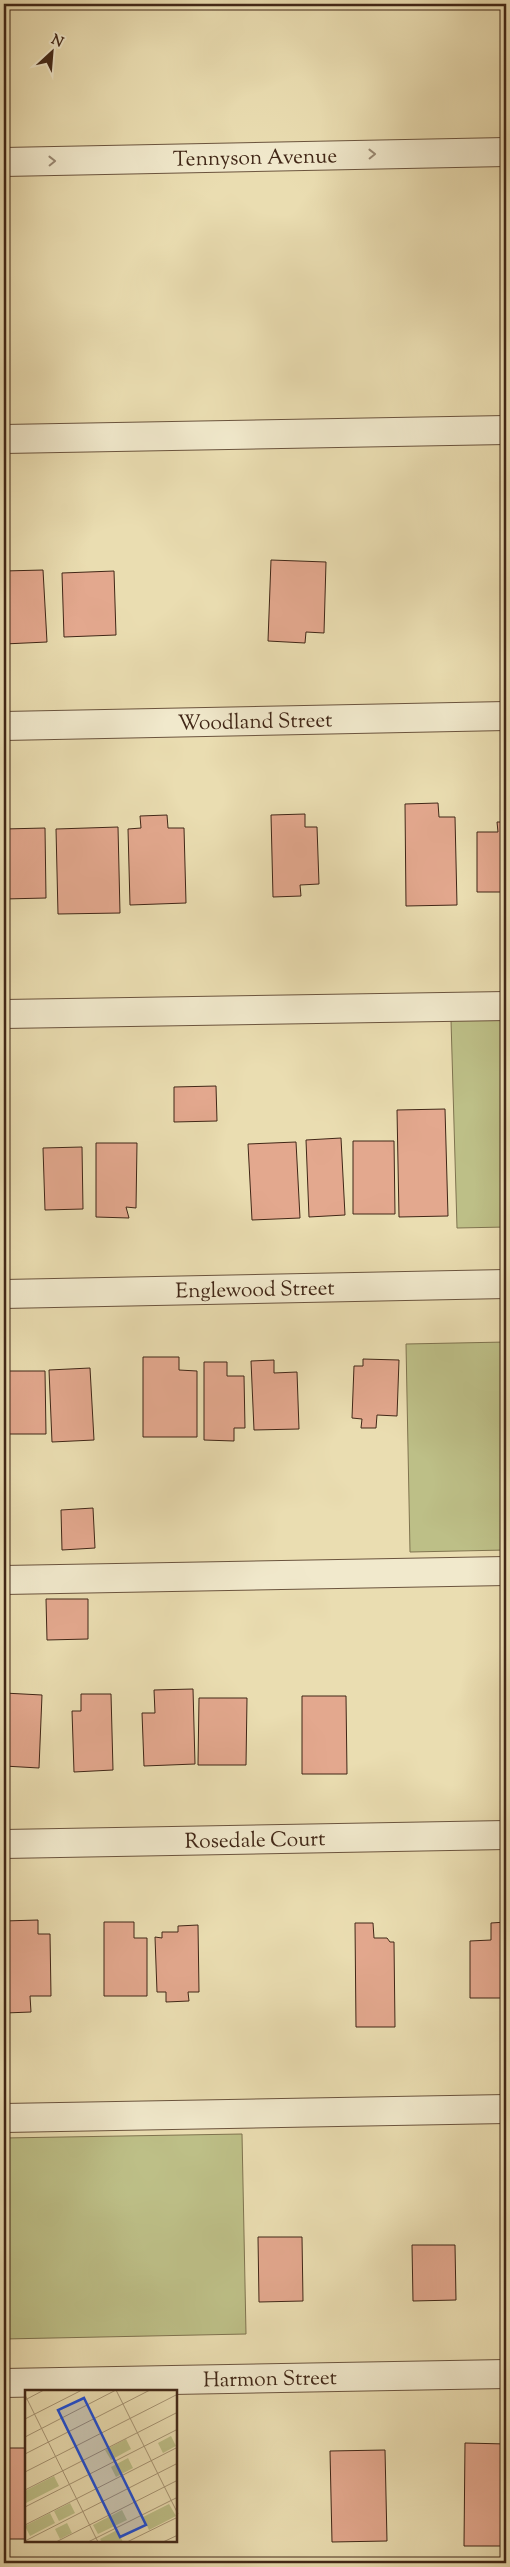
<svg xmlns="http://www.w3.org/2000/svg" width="510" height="2567" font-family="'Sorts Mill Goudy',serif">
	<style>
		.green { fill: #bdbf87; stroke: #7f734f }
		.building { fill: #e3a88e; stroke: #412717 }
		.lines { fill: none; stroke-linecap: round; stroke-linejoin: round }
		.minor-casing { stroke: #6b543e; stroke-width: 30 }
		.minor { stroke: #f1e9cc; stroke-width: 28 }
		.oneway { stroke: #998872 }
		.labels { text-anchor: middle; stroke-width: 4; stroke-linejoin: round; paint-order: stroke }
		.street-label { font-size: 21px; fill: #412717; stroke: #f1e9cc }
		.inset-road { fill: none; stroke: #a69473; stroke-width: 1 }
		.view { fill: #1d4ed8; fill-opacity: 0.15; stroke: #1d4ed8; stroke-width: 2.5 }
		.inset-edge { fill: none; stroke: #412717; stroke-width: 2.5 }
	</style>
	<rect width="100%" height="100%" fill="#eaddb1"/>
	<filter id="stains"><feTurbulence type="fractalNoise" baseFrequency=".004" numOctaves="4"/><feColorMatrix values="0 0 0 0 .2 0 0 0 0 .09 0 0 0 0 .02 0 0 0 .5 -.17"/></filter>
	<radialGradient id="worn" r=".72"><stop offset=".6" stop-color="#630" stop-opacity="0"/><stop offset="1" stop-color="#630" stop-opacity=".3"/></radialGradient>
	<path class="green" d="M506,1019V1227L457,1228L451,1020Z
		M506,1342V1550L410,1552L406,1344Z
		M242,2134L246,2334L4,2339V2138Z"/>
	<path class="building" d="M271,560L326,562L324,633L306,632L305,643L268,641Z
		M43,570L47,642L4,644V571Z
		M114,571L116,635L64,637L62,573Z
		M438,803L439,817H455L457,905L406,906L405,804Z
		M305,814V827H317L319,884L300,885L301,896L273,897L271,815Z
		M167,815L168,828H184L186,903L130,905L128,829L141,828L140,816Z
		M497,822H506V892H477V832H498Z
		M118,827L120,913L58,914L56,829Z
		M45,828L46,898L4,899V829Z
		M216,1086L217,1121L174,1122V1087Z
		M445,1109L448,1216L399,1217L397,1110Z
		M341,1138L345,1215L309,1217L306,1140Z
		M353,1141H394L395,1214H353Z
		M296,1142L300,1218L252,1220L248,1144Z
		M96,1143H137L136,1208L126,1207L129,1218L96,1217Z
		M82,1147L83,1209L45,1210L43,1148Z
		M143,1357H179V1370L197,1371V1437H143Z
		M363,1359L399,1360L397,1416L377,1415L376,1428H361L362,1419L352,1418L354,1366H363Z
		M274,1360V1373L297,1372L299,1429L254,1430L251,1361Z
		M204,1362H227V1376H244L245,1428H234V1441L204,1440Z
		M90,1368L94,1440L52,1442L49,1370Z
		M4,1371H45L46,1434H4Z
		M93,1508L95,1548L62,1550L61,1510Z
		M46,1599H88V1639L47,1640Z
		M193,1689L195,1764L144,1766L142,1713H155L154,1690Z
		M4,1693L42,1695L39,1768L4,1766Z
		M81,1694H111L113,1770L74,1772L72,1711H81Z
		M302,1696H346L347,1774H302Z
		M199,1698H247L246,1765H198Z
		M38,1920V1934H50L51,1996H30L31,2012L5,2013L4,1921Z
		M104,1922H134V1938H147V1996H104Z
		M506,1922V1998H470V1941L491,1940V1923Z
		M355,1923H373L374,1938H387L390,1942H394L395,2027H356Z
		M198,1925L199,1992H188L189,2001L166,2002V1992H157L155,1937L162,1938V1932H178V1926Z
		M258,2237H302L303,2301L259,2302Z
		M412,2245H455L456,2300L413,2301Z
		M465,2443L506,2444V2546H464Z
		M8,2448H26V2539H8Z
		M385,2450L387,2541L332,2542L330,2451Z"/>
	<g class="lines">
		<defs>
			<g id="minor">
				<path id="s1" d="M4,162L506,152"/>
				<path d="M4,439L506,430"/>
				<path id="s2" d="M4,726L506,716"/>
				<path d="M4,1014L506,1006"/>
				<path id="s3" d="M4,1294L506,1284"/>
				<path d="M4,1580L506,1571"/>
				<path id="s4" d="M4,1844L506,1835"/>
				<path d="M4,2118L506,2109"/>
				<path id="s5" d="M4,2383L506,2374"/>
			</g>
		</defs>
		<use href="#minor" class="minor-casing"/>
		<use href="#minor" class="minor"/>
	</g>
	<defs><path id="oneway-chevron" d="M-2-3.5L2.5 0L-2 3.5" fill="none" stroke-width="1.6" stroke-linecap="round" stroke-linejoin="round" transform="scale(1.25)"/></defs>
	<g class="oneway">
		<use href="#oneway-chevron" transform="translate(372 154) rotate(-1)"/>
		<use href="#oneway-chevron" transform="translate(52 161) rotate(-1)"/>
	</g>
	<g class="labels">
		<g class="street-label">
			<text dy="7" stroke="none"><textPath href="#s1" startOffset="251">Tennyson Avenue</textPath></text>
			<text dy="7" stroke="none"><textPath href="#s2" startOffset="251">Woodland Street</textPath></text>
			<text dy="7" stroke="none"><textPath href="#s3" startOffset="251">Englewood Street</textPath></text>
			<text dy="7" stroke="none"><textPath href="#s4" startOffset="251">Rosedale Court</textPath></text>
			<text dy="7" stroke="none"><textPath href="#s5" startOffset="266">Harmon Street</textPath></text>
		</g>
	</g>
	<g transform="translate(25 2390)">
		<rect width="152" height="152" fill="#eaddb1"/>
		<path d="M146,46L151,56L138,63L133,53ZM101,49L106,59L86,70L80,60ZM103,68L108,78L91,87L86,77ZM29,86L34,96L1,113L0,101ZM45,113L50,123L34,131L29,121ZM144,114L151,126L124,140L118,127ZM97,120L102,130L73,144L68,135ZM25,123L30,133L5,146L0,136ZM42,133L47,143L35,149L30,139ZM92,140L98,152H77L75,149Z" fill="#bdbf87"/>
		<path class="inset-road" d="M91,0L153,124M0,5L73,152M0,10L19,0M0,29L57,0M0,47L91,0M0,64L125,0M0,82L153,4M0,100L153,22M0,117L153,39M0,135L153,57M0,151L153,73M31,152L153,90M63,152L153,107M102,152L153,127M138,152L153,145"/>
		<path class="view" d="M59,8L121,135L95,147L33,20Z"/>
		<rect width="152" height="152" class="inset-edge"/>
	</g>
	<rect width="510" height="2567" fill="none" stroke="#eaddb1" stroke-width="20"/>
	<rect x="5" y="5" width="500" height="2557" fill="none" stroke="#412717" stroke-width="2.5"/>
	<rect x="10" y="10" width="490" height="2547" fill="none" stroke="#412717"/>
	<g transform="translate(52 52) rotate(26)" stroke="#f1e9cc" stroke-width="4" paint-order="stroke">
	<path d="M0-4L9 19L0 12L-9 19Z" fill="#412717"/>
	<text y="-8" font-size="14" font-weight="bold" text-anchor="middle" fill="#412717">N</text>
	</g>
	<rect width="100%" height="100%" filter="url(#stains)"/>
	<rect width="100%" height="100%" fill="url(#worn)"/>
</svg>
